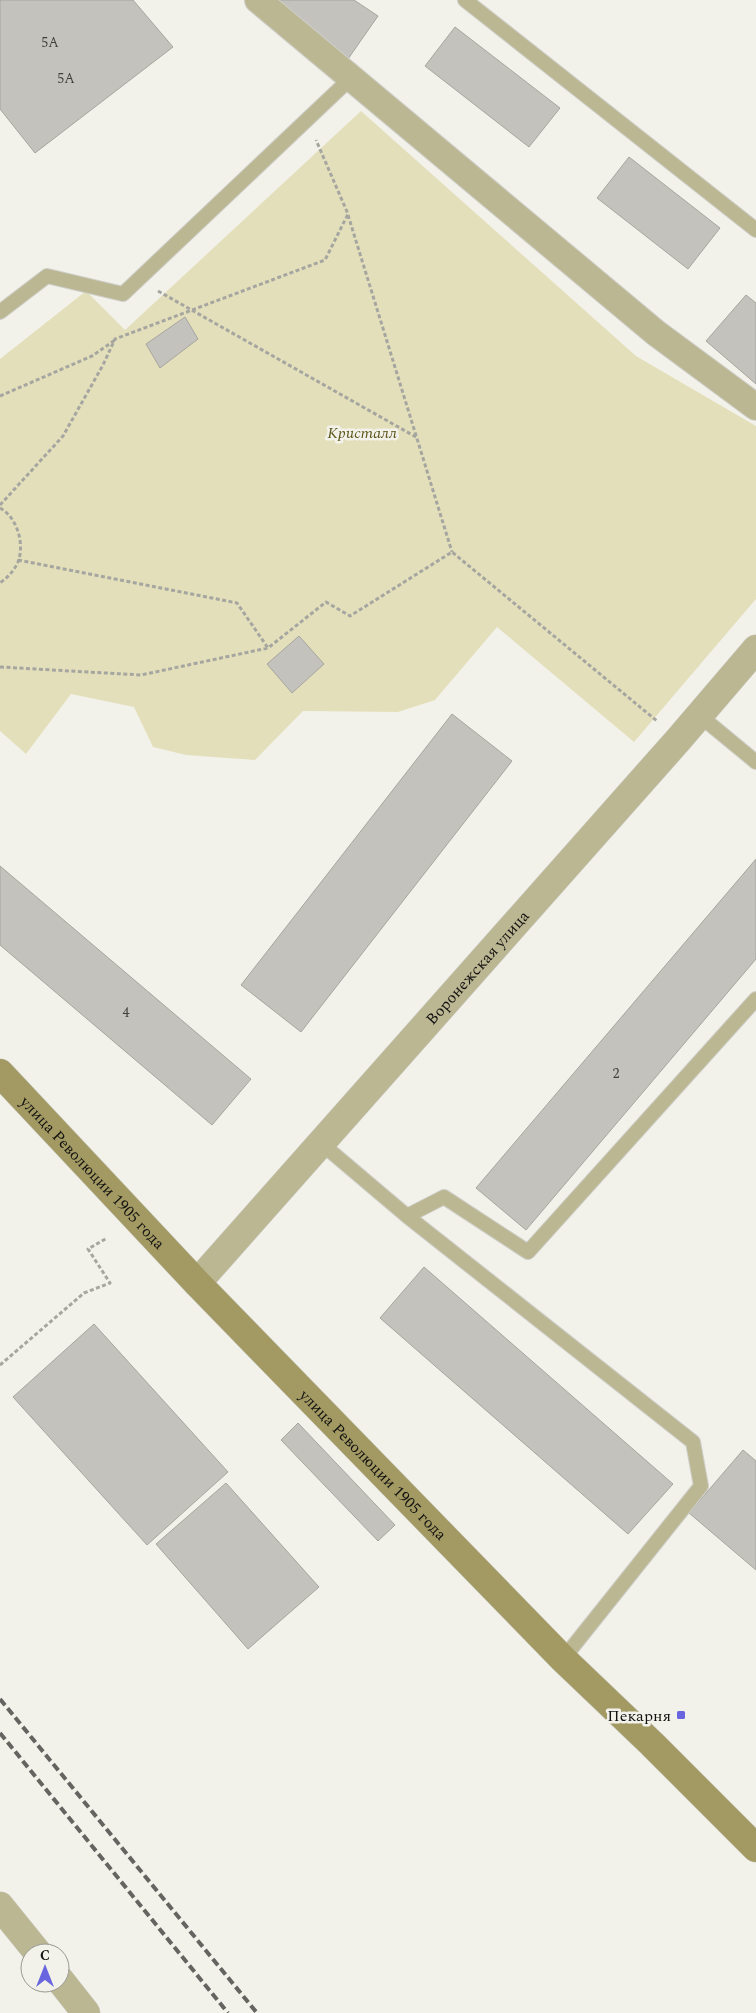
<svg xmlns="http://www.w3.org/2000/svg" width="756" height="2013" font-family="Spectral,serif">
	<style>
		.green { fill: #e4dfbb }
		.building { fill: #c3c2bc; stroke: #a6a59f }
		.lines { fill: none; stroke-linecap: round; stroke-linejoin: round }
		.service-casing { stroke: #cecec8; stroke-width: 16 }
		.minor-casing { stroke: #cecec8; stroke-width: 28 }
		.tertiary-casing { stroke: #cecec8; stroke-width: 29 }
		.secondary-casing { stroke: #cecec8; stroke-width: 29 }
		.path { stroke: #a6a6a0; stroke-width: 3; stroke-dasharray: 4 2.5; stroke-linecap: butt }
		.service { stroke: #bcb793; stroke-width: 14 }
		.minor { stroke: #bcb793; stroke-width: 26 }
		.tertiary { stroke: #bcb793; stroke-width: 28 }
		.secondary { stroke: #a29963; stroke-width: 28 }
		.rail { stroke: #646460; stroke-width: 4; stroke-dasharray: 8 4; stroke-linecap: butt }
		.poi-dot { fill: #6965df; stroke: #f2f2eb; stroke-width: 2 }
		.labels { text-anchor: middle; stroke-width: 5; stroke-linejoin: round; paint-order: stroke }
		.number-label { font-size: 14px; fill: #403f3c }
		.park-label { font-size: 16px; font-style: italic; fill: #5e551a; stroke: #f2f2eb }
		.street-label { font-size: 16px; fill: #141311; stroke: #f2f2eb }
		.poi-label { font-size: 16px; fill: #141311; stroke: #f2f2eb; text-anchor: end }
	</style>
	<rect width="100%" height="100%" fill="#f2f2eb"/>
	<path class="green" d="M361,111L636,356L756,426V599L634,742L497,627L435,700L398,712L303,711L255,760L186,755L153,747L134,707L71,694L26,754L0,731V359L86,291L125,330Z"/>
	<path class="building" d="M0,0H133L173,47L35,153L0,109Z
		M261,0H354L378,16L348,59Z
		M455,27L560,108L529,147L425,66Z
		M629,157L720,228L688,269L597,198Z
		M746,295L756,303V384L706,341Z
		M185,317L198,339L160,368L146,344Z
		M299,636L324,664L292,693L267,664Z
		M452,714L512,761L301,1032L241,985Z
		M756,859V959L526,1230L476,1188Z
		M0,866L251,1079L212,1125L0,945Z
		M424,1267L673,1484L628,1534L380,1318Z
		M94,1324L228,1472L147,1545L13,1397Z
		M298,1423L395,1525L378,1541L281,1440Z
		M743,1450L756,1461V1570L689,1513Z
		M226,1483L319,1587L248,1649L156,1544Z"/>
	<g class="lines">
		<defs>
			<path id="service" d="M465,0L756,230
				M0,312L47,276L123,294L351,78
				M699,715L756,762
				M322,1144L407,1216
				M563,1659L701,1486L693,1442L407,1216L444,1197L528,1252L756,999"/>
			<path id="minor" d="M258,0L656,333L756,407"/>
			<g id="tertiary">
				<path id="s1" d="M197,1283L679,739L756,649"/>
				<path d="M0,1906L38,1953"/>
				<path d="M60,1980L86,2013"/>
			</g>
			<g id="secondary">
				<path id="s2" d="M0,1073L197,1283L563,1659L652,1744L756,1848"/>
			</g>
		</defs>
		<use href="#service" class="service-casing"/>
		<use href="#minor" class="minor-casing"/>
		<use href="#tertiary" class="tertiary-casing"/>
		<use href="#secondary" class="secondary-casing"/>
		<path class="path" d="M348,215L452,552
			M158,291L416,437
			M0,396L92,356L115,340
			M0,505L63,436L103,365L115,339L325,260L348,214L316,140
			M0,508C17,517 25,544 18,562C14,571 8,577 0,583
			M18,560L237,603L268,648
			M0,667L141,675L268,648L326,602L350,616L452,552L657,721
			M0,1365L84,1293L110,1283L88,1249L107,1238"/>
		<use href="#service" class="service"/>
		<use href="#minor" class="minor"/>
		<use href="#tertiary" class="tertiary"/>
		<use href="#secondary" class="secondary"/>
		<path class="rail" d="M0,1699L257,2013
			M0,1733L228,2013"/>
	</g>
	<rect class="poi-dot" x="676" y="1710" width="10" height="10" rx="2.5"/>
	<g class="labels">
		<g class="number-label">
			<text x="50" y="47">5А</text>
			<text x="66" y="83">5А</text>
			<text x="126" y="1017">4</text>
			<text x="616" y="1078">2</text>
		</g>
		<g class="park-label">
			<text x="362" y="438">Кристалл</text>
		</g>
		<g class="street-label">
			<text dy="6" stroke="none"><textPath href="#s1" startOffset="422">Воронежская улица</textPath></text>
			<text dy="6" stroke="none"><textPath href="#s2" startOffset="136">улица Революции 1905 года</textPath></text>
			<text dy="6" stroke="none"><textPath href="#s2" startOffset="541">улица Революции 1905 года</textPath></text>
		</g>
		<g class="poi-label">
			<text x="671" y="1721">Пекарня</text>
		</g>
	</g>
	<g transform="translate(45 1968)"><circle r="24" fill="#f2f2eb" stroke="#999994"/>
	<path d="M0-4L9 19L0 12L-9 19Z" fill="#6965df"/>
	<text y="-8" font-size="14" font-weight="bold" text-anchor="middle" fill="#141311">С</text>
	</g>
</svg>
